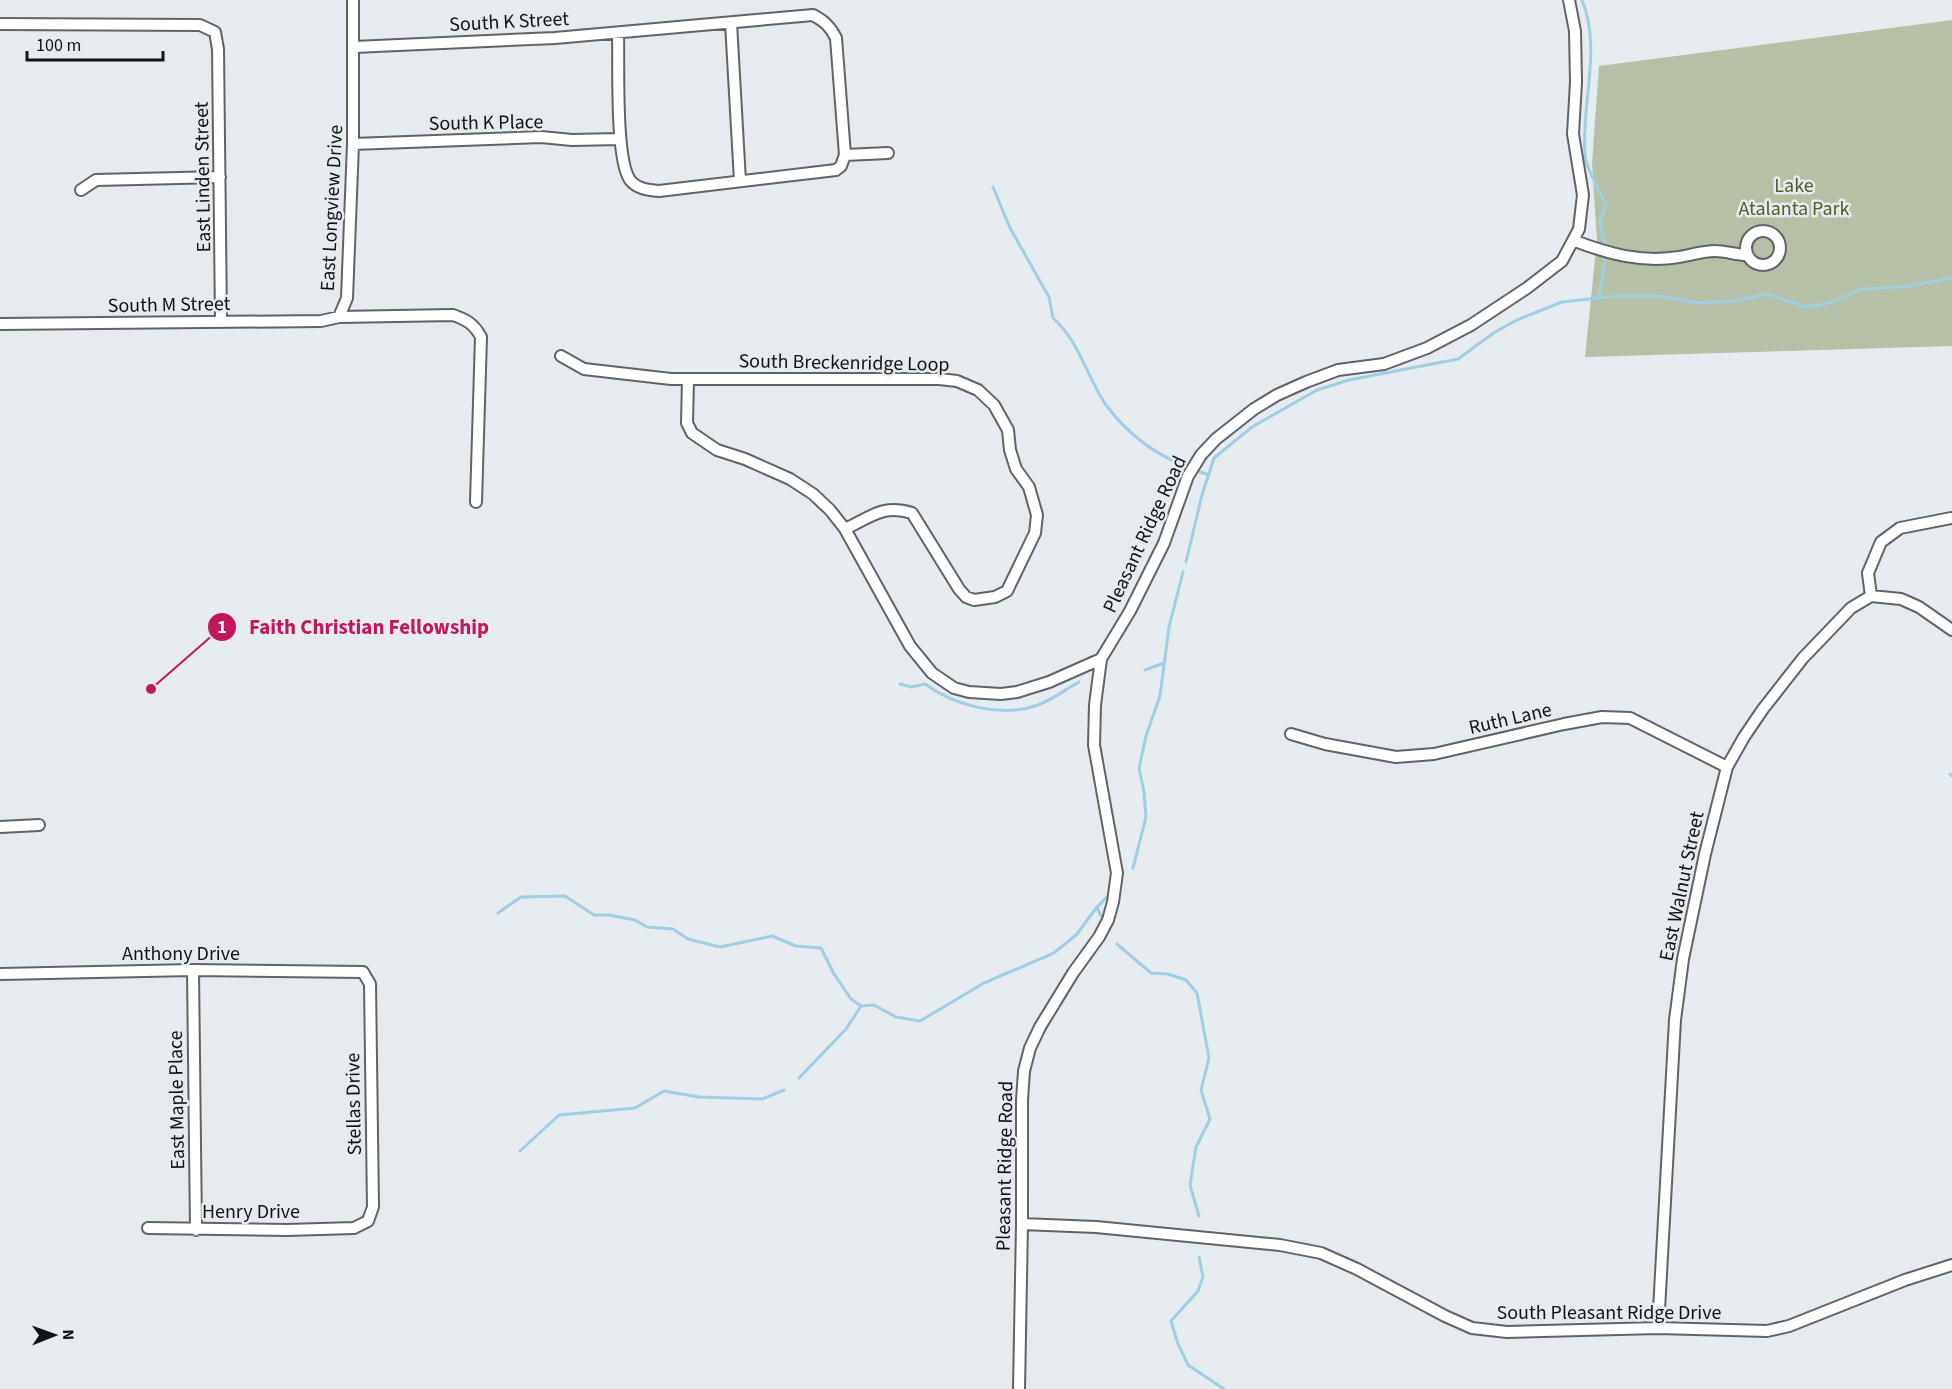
<svg xmlns="http://www.w3.org/2000/svg" width="1952" height="1389" font-family="'Source Sans 3',sans-serif">
	<style>
		.green { fill: #b6c0a6 }
		.lines { fill: none; stroke-linecap: round; stroke-linejoin: round }
		.stream { stroke: #9ecee2; stroke-width: 3 }
		.street-casing { stroke: #606468; stroke-width: 14 }
		.street { stroke: #fff; stroke-width: 10 }
		.labels { text-anchor: middle; stroke-width: 5; stroke-linejoin: round; paint-order: stroke }
		.street-label { font-size: 20px; fill: #121315; stroke: #e6ebf0 }
		.park-label { font-size: 20px; fill: #4d5f24; stroke: #e6ebf0 }
		.leader { fill: none; stroke: #c2185b; stroke-width: 2 }
		.callout-dot { fill: #c2185b; stroke: #e6ebf0; stroke-width: 2 }
		.mark-label { font-size: 18px; text-anchor: middle; font-weight: bold; fill: #fff }
		.callout-label { font-size: 21px; text-anchor: middle; font-weight: bold; fill: #c2185b; stroke: #e6ebf0; stroke-width: 5; stroke-linejoin: round; paint-order: stroke }
	</style>
	<rect width="100%" height="100%" fill="#e6ebf0"/>
	<path class="green" d="M1952,20V346L1585,357L1597,240L1592,163L1599,66Z"/>
	<g class="lines">
		<path class="stream" d="M1582,0C1602,49 1581,104 1585,155C1585,167 1601,193 1606,206L1599,223L1605,243
			M993,187L1010,228L1049,297L1053,318C1079,341 1087,377 1106,405C1127,433 1153,454 1186,466
			M1599,298L1605,260
			M1200,472L1209,475
			M1186,562L1202,495L1214,458L1252,427L1317,390L1349,380L1458,359L1495,332L1517,320L1562,302L1616,296H1661L1697,303L1734,301L1767,294L1805,307L1830,303L1861,289L1903,287L1952,278
			M1145,670L1164,663
			M900,684L911,687L925,684C955,706 1002,718 1038,705C1052,700 1066,689 1079,682
			M1950,774L1952,776
			M1133,868L1146,817L1144,792L1139,768L1146,736L1160,696L1169,627L1183,572
			M1097,907L1101,916
			M498,913L521,897L565,896L594,915H609L635,920L647,927L673,929L688,939L720,947L772,936L796,946L821,948L834,974L851,999L861,1006L874,1005L896,1017L920,1021L984,983L1054,953L1077,934L1097,907L1107,897
			M1117,944L1151,973L1168,974L1186,980L1197,993L1209,1058L1201,1090L1210,1119L1196,1147L1190,1185L1199,1216
			M799,1078L846,1029L861,1006
			M520,1151L559,1115L635,1108L664,1091L699,1097L762,1099L784,1090
			M1199,1257L1203,1277L1198,1291L1171,1321L1178,1344L1188,1365L1224,1389"/>
		<defs>
			<path id="street" d="M731,23L740,181
				M0,24L200,25L215,32L218,49L221,321
				M354,47L555,38L813,15C824,21 830,26 836,38L845,155L841,166L836,170L659,191C648,190 637,189 630,180C615,159 619,62 618,33
				M353,144L541,137L572,140L620,139
				M845,155L888,153
				M81,190L96,180L220,177
				M1746 248a17 17 0 1 1 34 0a17 17 0 1 1-34 0Z
				M1575,241C1609,254 1642,263 1679,257C1691,255 1703,251 1715,251C1726,251 1736,255 1747,255
				M339,317L347,298L353,144V0
				M0,324L321,321L339,317L453,315C467,320 474,324 481,337L476,502
				M561,356L584,369L671,379H939L957,381L978,390L994,405L1008,430L1010,450L1016,469L1029,487L1037,515L1035,533L1007,591L995,597L974,600L966,597L959,589L912,513C883,504 871,517 845,529
				M688,379L687,423L692,433L717,450L745,459L790,479L813,494L830,510L845,529L910,646L932,673L954,688L969,692L1001,694L1017,692L1049,682L1101,659
				M1871,596L1868,573L1881,542L1900,528L1951,518
				M1291,734L1325,744L1396,757L1434,754L1564,724L1602,717L1630,718L1727,767
				M0,827L39,825
				M193,970L196,1230
				M0,974L193,970L363,972L370,984L373,1207L368,1221L354,1228L287,1230L148,1228
				M1022,1224L1096,1227L1280,1245L1321,1253L1357,1269L1445,1316L1472,1328L1507,1332L1658,1328L1767,1331L1789,1326L1905,1280L1952,1265
				M1658,1328L1675,1020L1683,959L1705,854L1727,767L1744,737L1763,709L1803,658L1851,608L1871,596L1901,599L1919,607L1952,630
				M1019,1389L1022,1224V1100L1024,1071L1030,1048L1040,1027L1073,973L1099,937L1108,920L1113,902L1117,873L1094,745L1095,705L1101,659L1130,611L1164,543L1188,476L1201,455L1216,439L1254,409L1277,395L1306,382L1338,370L1384,364L1427,348L1471,325L1527,288L1562,261L1579,229L1583,195L1573,134L1576,82L1575,31L1569,0"/>
		</defs>
		<use href="#street" class="street-casing"/>
		<use href="#street" class="street"/>
	</g>
	<g class="labels">
		<g class="street-label">
			<text transform="translate(509 21) rotate(-3)" y="7">South K Street</text>
			<text transform="translate(486 122) rotate(-1)" y="7">South K Place</text>
			<text transform="translate(202 177) rotate(-91)" y="7">East Linden Street</text>
			<text transform="translate(331 208) rotate(-87)" y="7">East Longview Drive</text>
			<text transform="translate(169 304) rotate(-1)" y="7">South M Street</text>
			<text transform="translate(844 362) rotate(1)" y="7">South Breckenridge Loop</text>
			<text transform="translate(1144 534) rotate(-65)" y="7">Pleasant Ridge Road</text>
			<text transform="translate(1510 718) rotate(-13)" y="7">Ruth Lane</text>
			<text transform="translate(1681 886) rotate(-78)" y="7">East Walnut Street</text>
			<text x="181" y="960">Anthony Drive</text>
			<text transform="translate(176 1100) rotate(-91)" y="7">East Maple Place</text>
			<text transform="translate(353 1104) rotate(-91)" y="7">Stellas Drive</text>
			<text transform="translate(1004 1166) rotate(-89)" y="7">Pleasant Ridge Road</text>
			<text x="251" y="1218">Henry Drive</text>
			<text x="1609" y="1319">South Pleasant Ridge Drive</text>
		</g>
		<g class="park-label">
			<text x="1794" y="192">Lake<tspan x="1794" dy="23">Atalanta Park</tspan></text>
		</g>
	</g>
	<path class="leader" d="M151 689L222 627"/>
	<g class="callout-dot">
		<circle cx="151" cy="689" r="6"/>
		<circle cx="222" cy="627" r="15"/>
	</g>
	<g class="mark-label">
		<text x="222" y="633">1</text>
	</g>
	<g class="callout-label">
		<text x="369" y="634">Faith Christian Fellowship</text>
	</g>
	<g transform="translate(54 1335) rotate(89)" stroke="#e6ebf0" stroke-width="4.5" paint-order="stroke">
	<path d="M0-4.5L10 22L0 15L-10 22Z" fill="#121315"/>
	<text y="-9" font-size="16" font-weight="bold" text-anchor="middle" fill="#121315">N</text>
	</g>
	<path d="M27 51v9h136v-9" fill="none" stroke="#121315" stroke-width="3"/>
	<text x="36" y="51" font-size="18" fill="#121315" stroke="#e6ebf0" stroke-width="4.5" paint-order="stroke">100 m</text>
</svg>
